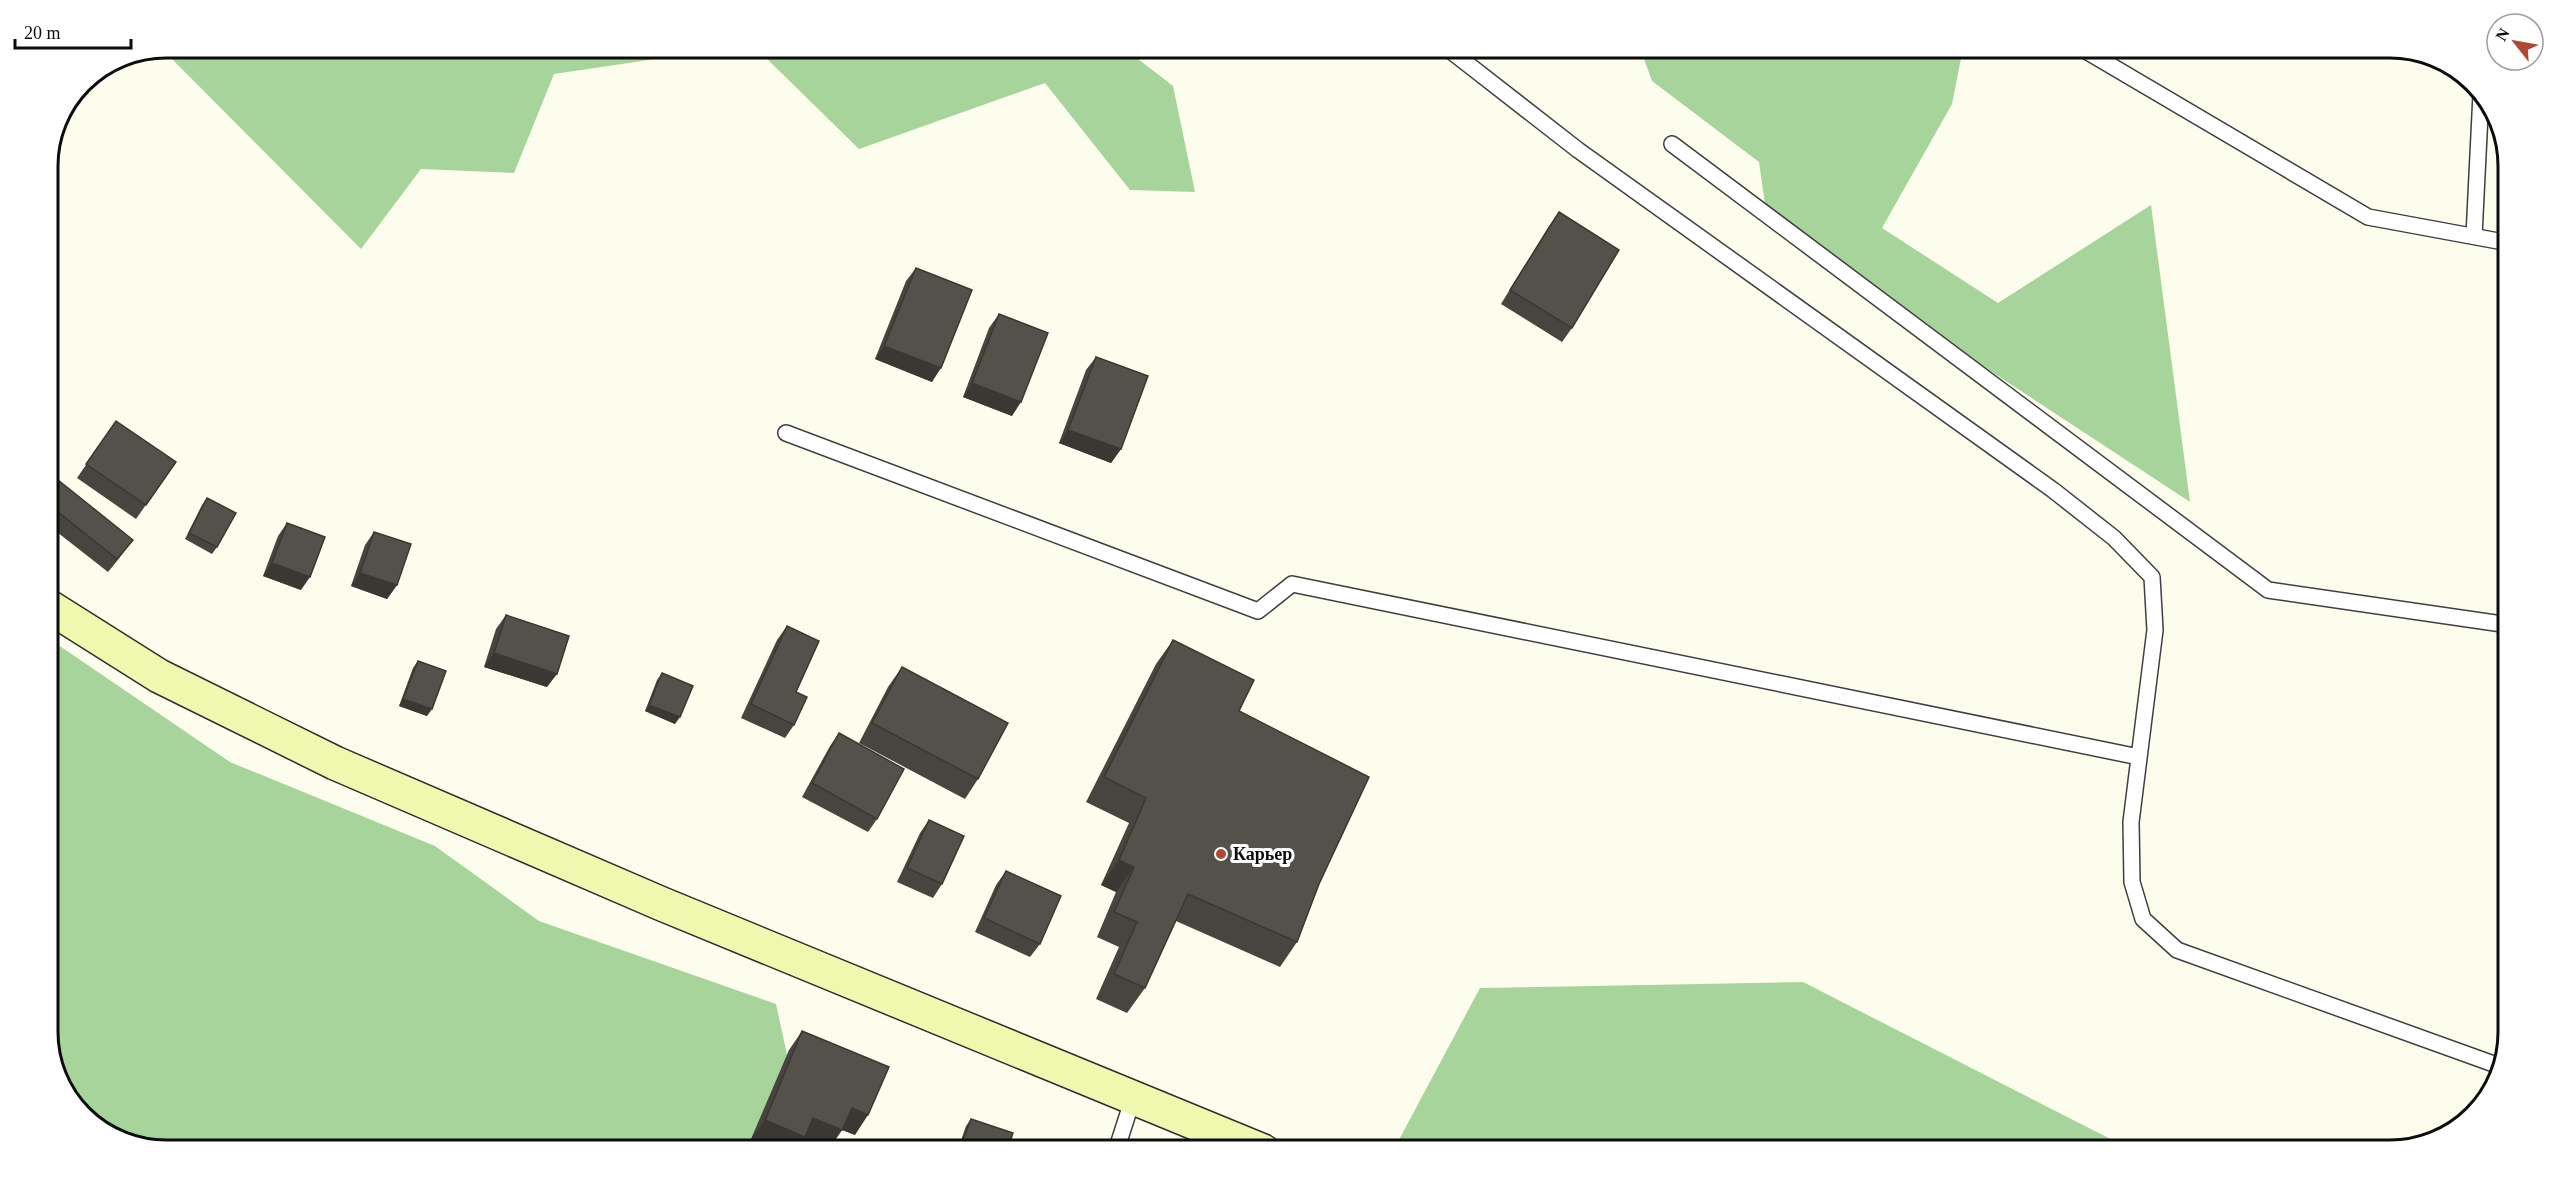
<svg xmlns="http://www.w3.org/2000/svg" width="2557" height="1199" font-family="'Times New Roman',serif">
	<style>
		.forest { fill: #a7d49b }
		.lines { fill: none; stroke-linecap: round; stroke-linejoin: round }
		.service-casing { stroke: #3f3f3f; stroke-width: 18 }
		.secondary-casing { stroke: #2e2e2e; stroke-width: 36 }
		.service { stroke: #fff; stroke-width: 15 }
		.secondary { stroke: #eef8ae; stroke-width: 33 }
		.wall { fill: #484540 }
		.shaded-wall { fill: #3b3834 }
		.building { fill: #54504a; stroke: #3b3834; stroke-width: 1.5 }
		.poi-dot { fill: #b04931; stroke: #fff; stroke-width: 2 }
		.labels { text-anchor: middle; stroke-width: 6; stroke-linejoin: round; paint-order: stroke }
		.poi-label { font-size: 18px; font-weight: bold; fill: #0c0c0c; stroke: #fff; text-anchor: start }
		.rim { fill: none; stroke: #0c0c0c; stroke-width: 3 }
	</style>
	<rect width="100%" height="100%" fill="#fdfded"/>
	<path class="forest" d="M730,48L554,74L514,173L421,169L361,249L162,49Z
		M756,48H1124L1173,86L1195,192L1130,190L1045,83L859,149Z
		M1640,48H1963L1952,104L1882,228L1998,303L2151,205L2190,502L1768,225L1759,162L1652,81Z
		M48,638L230,762L435,846L539,921L776,1004L808,1151H167L121,1142L68,1099L48,1040Z
		M1803,982L2134,1151H1393L1480,988Z"/>
	<g class="lines">
		<defs>
			<path id="service" d="M1447,48L1578,150L2053,490L2114,538L2152,577L2155,630L2131,822L2132,882L2143,919L2177,950L2502,1067
				M2081,48L2368,217L2509,243
				M1672,144L2268,590L2509,625
				M2474,236L2481,94
				M786,433L1258,611L1292,584L2139,757
				M1116,1151L1133,1098"/>
			<path id="secondary" d="M48,606L159,676L335,763L662,904L1263,1151"/>
		</defs>
		<use href="#service" class="service-casing"/>
		<use href="#secondary" class="secondary-casing"/>
		<use href="#service" class="service"/>
		<use href="#secondary" class="secondary"/>
	</g>
	<path class="wall" d="M1559,212L1572,328L1562,342L1501,304L1549,226Z
		M916,268L932,382L875,359L906,281Z
		M999,314L1012,416L963,397L989,328Z
		M1096,357L1121,449L1111,463L1059,443L1086,370Z
		M116,421L176,462L136,519L77,478Z
		M48,481L123,553L108,572L48,525Z
		M207,498L217,547L212,554L185,539L202,505Z
		M287,523L301,590L263,576L278,536Z
		M374,532L397,585L387,599L351,586L365,545Z
		M506,615L547,687L484,667L496,629Z
		M787,626L796,692L794,725L785,738L741,718L777,640Z
		M1173,640L1239,711L1319,884L1297,942L1280,967L1176,921L1145,988L1127,1013L1096,999L1119,947L1097,937L1116,892L1101,885L1129,823L1086,802L1156,664Z
		M418,661L427,716L399,706L413,668Z
		M902,667L978,779L965,799L859,743L888,687Z
		M662,673L675,724L645,711L657,680Z
		M839,733L877,819L868,832L802,797L830,746Z
		M929,820L942,884L933,898L897,882L920,833Z
		M1006,871L1040,944L1030,957L975,932L996,885Z
		M802,1031L855,1135L842,1130L828,1150L803,1139H751L789,1050Z
		M971,1119L1013,1133L958,1149L966,1126Z"/>
	<path class="shaded-wall" d="M884,346L941,368L932,382L875,359Z
		M972,383L1021,402L1012,416L963,397Z
		M1068,430L1121,449L1111,463L1059,443Z
		M133,540L123,553L108,572L117,559Z
		M272,563L310,577L301,590L263,576Z
		M360,573L397,585L387,599L351,586Z
		M494,653L557,674L547,687L484,667Z
		M403,699L432,709L427,716L399,706Z
		M649,705L680,717L675,724L645,711Z
		M1119,860L1134,867L1116,892L1101,885Z
		M852,1108L868,1115L855,1135L838,1128Z
		M813,1118L842,1130L828,1150L803,1139L795,1151H779L751,1139L765,1120Z
		M962,1142L989,1151H963L958,1149Z"/>
	<path class="building" d="M1559,212L1619,250L1572,328L1510,290Z
		M916,268L972,290L941,368L884,346Z
		M999,314L1048,333L1021,402L972,383Z
		M1096,357L1148,376L1121,449L1068,430Z
		M116,421L176,462L146,505L86,464Z
		M53,476L133,540L117,559L48,504V481Z
		M207,498L236,513L217,547L189,533Z
		M287,523L325,537L310,577L272,563Z
		M374,532L411,544L397,585L360,573Z
		M506,615L569,636L557,674L494,653Z
		M787,626L819,641L796,692L807,697L794,725L751,704Z
		M1173,640L1254,680L1239,711L1369,777L1319,884L1297,942L1188,894L1145,988L1114,974L1137,922L1114,912L1134,867L1119,860L1146,798L1104,777Z
		M418,661L446,671L432,709L403,699Z
		M902,667L1008,723L978,779L872,723Z
		M662,673L693,686L680,717L649,705Z
		M839,733L904,769L877,819L812,783Z
		M929,820L964,836L942,884L907,868Z
		M1006,871L1061,896L1040,944L984,918Z
		M802,1031L889,1067L868,1115L852,1108L842,1130L813,1118L805,1137L765,1120Z
		M971,1119L1013,1133L1007,1151H989L962,1142Z"/>
	<circle class="poi-dot" cx="1221" cy="854" r="6"/>
	<g class="labels">
		<g class="poi-label">
			<text x="1233" y="860">Карьер</text>
		</g>
	</g>
	<path d="M0 0H2557V1199H0ZM166 58H2390A108 108 0 0 1 2498 166V1032A108 108 0 0 1 2390 1140H166A108 108 0 0 1 58 1032V166A108 108 0 0 1 166 58Z" fill="#fff" fill-rule="evenodd"/>
	<path class="rim" d="M166 58H2390A108 108 0 0 1 2498 166V1032A108 108 0 0 1 2390 1140H166A108 108 0 0 1 58 1032V166A108 108 0 0 1 166 58Z"/>
	<g transform="translate(2515 42) rotate(301)"><circle r="28" fill="#ffffff" stroke="#9e9e9e" stroke-width="1.5"/>
	<path d="M0-4.5L10 22L0 15L-10 22Z" fill="#b04931"/>
	<text y="-9" font-size="16" font-weight="bold" text-anchor="middle" fill="#0c0c0c">N</text>
	</g>
	<path d="M15 39v9h116v-9" fill="none" stroke="#0c0c0c" stroke-width="3"/>
	<text x="24" y="39" font-size="18" fill="#0c0c0c" stroke="#ffffff" stroke-width="4.5" paint-order="stroke">20 m</text>
</svg>
